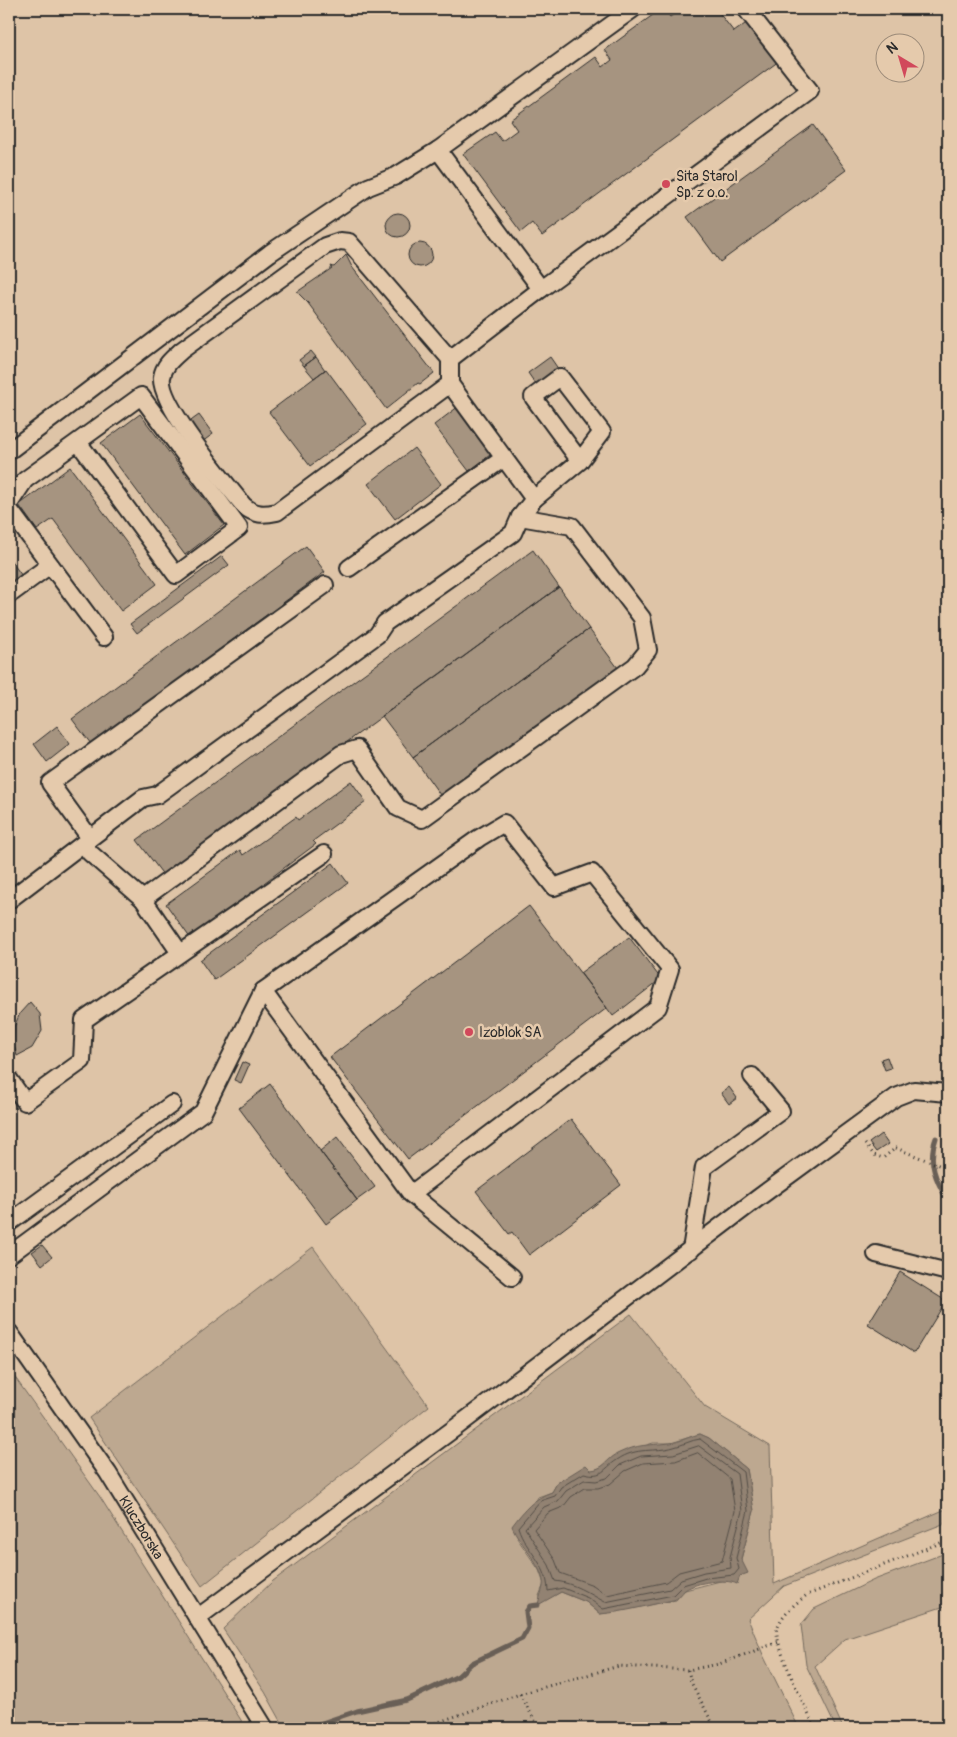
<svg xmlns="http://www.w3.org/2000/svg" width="957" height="1737" font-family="Pangolin,sans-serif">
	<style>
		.green { fill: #bda890; stroke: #746a5e; fill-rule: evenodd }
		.water { fill: #928272; stroke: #695f56 }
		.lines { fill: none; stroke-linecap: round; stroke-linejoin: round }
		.shore { stroke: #544e47; stroke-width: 1 }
		.stream { stroke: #695f56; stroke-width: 5 }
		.building { fill: #a69480; stroke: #2b2b2b }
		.minor-casing { stroke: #2b2b2b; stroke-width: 20 }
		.path { stroke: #2b2b2b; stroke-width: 3; stroke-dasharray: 1 4; stroke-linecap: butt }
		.minor { stroke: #e5caac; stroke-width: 16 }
		.poi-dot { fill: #d1495b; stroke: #e5caac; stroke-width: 2 }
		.labels { text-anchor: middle; stroke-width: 5; stroke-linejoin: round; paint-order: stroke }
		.poi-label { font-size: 14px; fill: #2b2b2b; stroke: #e5caac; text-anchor: start }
		.street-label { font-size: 14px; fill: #2b2b2b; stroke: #e5caac }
	</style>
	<rect width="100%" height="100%" fill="#dec4a7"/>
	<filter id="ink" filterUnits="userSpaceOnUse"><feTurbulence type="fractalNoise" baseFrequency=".02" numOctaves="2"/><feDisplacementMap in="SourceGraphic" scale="10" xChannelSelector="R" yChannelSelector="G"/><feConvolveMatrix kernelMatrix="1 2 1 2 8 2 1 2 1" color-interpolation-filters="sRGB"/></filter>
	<g filter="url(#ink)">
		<path class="green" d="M313,1247L429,1406L202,1586L89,1418Z
			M631,1314L705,1407L770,1446L774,1584L948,1508V1522L784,1586L748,1619L764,1657L799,1728H285L265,1692L223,1629L273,1581ZM700,1434L709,1438L747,1469L754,1511L741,1559L744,1568L740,1576L685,1590L676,1600L600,1614L586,1602L561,1592L551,1597L539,1596L544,1584L539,1570L517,1538L538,1497L552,1492L557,1483L602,1467L614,1456L653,1443H671Z
			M9,1369L100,1497L246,1728H9Z
			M948,1552V1605L845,1639L815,1666L843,1728H836L806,1665L801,1625L814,1609L874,1580Z"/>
		<path class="water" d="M700,1434L709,1438L747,1469L754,1511L741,1559L748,1573L740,1576L737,1584C725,1578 696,1582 685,1590C680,1593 679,1599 673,1600C649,1605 625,1612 600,1614L586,1602L561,1592L538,1605C539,1598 542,1592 543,1586C546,1570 518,1542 512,1526C524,1510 534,1498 552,1492L557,1483L586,1465L591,1470C604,1469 606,1460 617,1454C640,1443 646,1446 670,1443C680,1442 690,1436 700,1434Z"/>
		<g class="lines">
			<path class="shore" d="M700,1439L743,1472L748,1511L736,1558L739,1569L734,1575L706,1578L683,1585L673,1595L603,1609L588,1598L563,1588L548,1591C547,1562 526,1552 518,1527L540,1501L555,1496L561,1487L584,1473C603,1478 603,1469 617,1460C637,1446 654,1453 674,1447C683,1445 691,1440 700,1439Z
				M699,1446L737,1474L742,1511L730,1557L731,1568L704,1572L681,1579L670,1589L605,1602C588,1593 574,1583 555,1581L549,1565L525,1528L544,1507L558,1501L566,1491L584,1480L596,1481L607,1478L620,1465L641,1456L673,1454Z
				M698,1453L730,1479L735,1511L722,1561L679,1572L666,1582L607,1595L593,1585L560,1573L555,1560L534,1529L548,1513L563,1507L571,1497L585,1488H598L610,1484L625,1471L643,1463L675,1461Z"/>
			<path class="stream" d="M936,1138C927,1162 936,1181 948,1201
				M307,1728L357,1711L407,1700L458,1676L472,1663L522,1639L528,1628L526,1612L530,1606L538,1605"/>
		</g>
		<path class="building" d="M661,9H664L670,17L681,9H716L734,32L749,21L779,61L542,236L532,223L521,232L463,154L495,132L502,141L517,130L510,120L596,57L603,67L612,60L605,50Z
			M813,125L846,170L720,262L687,217Z
			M386 225a12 12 0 1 1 24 0a12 12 0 1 1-24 0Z
			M408 255a12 12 0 1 1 24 0a12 12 0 1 1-24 0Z
			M346,255L352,267L434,373L420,384L418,383L386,409L308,303L297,292L332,268L331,266L334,267Z
			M311,351L316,357L304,366L299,360Z
			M316,357L325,370L314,378L304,366Z
			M550,357L561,373L539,389L528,373Z
			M326,369L367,424L310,466L269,412Z
			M459,406L494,452L469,471L434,425Z
			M140,414L224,525L185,555L101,443Z
			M199,415L213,434L202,442L188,423Z
			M414,448L441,484L395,519L368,484Z
			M70,467L157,584L121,611L53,519L37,530L19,505Z
			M306,546L325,572L91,744L72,719Z
			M533,550L559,587L164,876L137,840Z
			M222,556L229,565L137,633L130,624Z
			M9,558L22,576L9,586Z
			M559,587L589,629L413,757L382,716Z
			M589,629L618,668L443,799L413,757Z
			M57,726L70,744L47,762L34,744Z
			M351,781L366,802L313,841L316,844L264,883L267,888L193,942L166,904L240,850L243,855L296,817L298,820Z
			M333,863L348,883L214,980L200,960Z
			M529,906L607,1008L408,1159L330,1057Z
			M629,937L661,979L613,1016L580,973Z
			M30,1002L40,1014L42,1031L32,1048L17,1056L13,1042L14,1027L20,1013Z
			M887,1057L891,1068L885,1070L881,1059Z
			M242,1062L249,1065L241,1083L234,1080Z
			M270,1084L357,1200L326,1224L239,1108Z
			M729,1087L737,1098L729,1104L721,1093Z
			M571,1119L621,1185L529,1255L512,1232L509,1234L476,1191Z
			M881,1134L888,1144L876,1152L869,1143Z
			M337,1137L375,1187L357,1200L320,1151Z
			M42,1245L52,1257L42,1265L32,1252Z
			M900,1272L946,1301L914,1353L868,1324Z"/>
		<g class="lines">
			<defs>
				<g id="minor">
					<path d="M438,150L633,9"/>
					<path d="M541,289L810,91L746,9"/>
					<path d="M9,451L270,253L368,187L396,176L438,150L541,289L450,359"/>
					<path d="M534,499L580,461L602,432L560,377L533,397L580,461"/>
					<path d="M9,504L25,480L141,396L239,528L176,575L78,442"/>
					<path d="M9,509L104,637"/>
					<path d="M349,568L504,458"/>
					<path d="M9,595L50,565"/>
					<path d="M90,838L50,783L325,585"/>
					<path d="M84,844L90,853L143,899L180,953"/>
					<path d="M143,899L341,754L357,749L398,808L422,819L635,666L648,650L642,618L572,526L520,517"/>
					<path d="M9,900L143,798L157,795L377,635L385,623L513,533L520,517L534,499L450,384V359L349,242L340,241L325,246L182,350C173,358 164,365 162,377C158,403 226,484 244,506C255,515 263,515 277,512L450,384"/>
					<path d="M263,991L411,1194L512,1277"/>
					<path d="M9,1079L25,1102L82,1061L84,1020L324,854"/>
					<path d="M9,1223L172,1104"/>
					<path d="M691,1250L704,1167L781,1111L752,1076"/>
					<path d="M876,1254L948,1272"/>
					<path d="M9,1255L203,1112L263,991L479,838L504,823L554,887L592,873L670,969L658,1007L411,1194"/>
					<path id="s1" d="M9,1332L108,1473L265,1728"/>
					<path d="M197,1618L455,1428L758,1198L896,1097L914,1090L948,1093"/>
				</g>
			</defs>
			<use href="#minor" class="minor-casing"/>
			<path class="path" d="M865,1144L874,1155L883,1158L896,1148L946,1168L948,1173
				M688,1670L691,1682L715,1728
				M520,1694L539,1728
				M421,1728L520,1694L619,1666L688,1670L719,1664L779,1642
				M815,1728C807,1711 775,1647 777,1630C780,1615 795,1604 807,1595L948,1540"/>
			<use href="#minor" class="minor"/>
		</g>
	</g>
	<g class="poi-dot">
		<circle cx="666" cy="184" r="5"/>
		<circle cx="469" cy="1032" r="5"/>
	</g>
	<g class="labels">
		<g class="poi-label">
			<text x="676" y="181">Sita Starol<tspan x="676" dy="16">Sp. z o.o.</tspan></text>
			<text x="479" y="1037">Izoblok SA</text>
		</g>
		<g class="street-label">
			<text dy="5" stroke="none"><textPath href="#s1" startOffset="236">Kluczborska</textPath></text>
		</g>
	</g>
	<rect width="957" height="1737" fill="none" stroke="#e5caac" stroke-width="30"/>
	<rect x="15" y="15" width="927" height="1707" fill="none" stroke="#2b2b2b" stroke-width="2" filter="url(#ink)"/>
	<g transform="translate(900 58) rotate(322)"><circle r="24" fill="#e5caac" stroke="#9b8a78"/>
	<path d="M0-4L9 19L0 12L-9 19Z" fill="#d1495b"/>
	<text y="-8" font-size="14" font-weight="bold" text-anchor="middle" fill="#2b2b2b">N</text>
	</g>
</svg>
